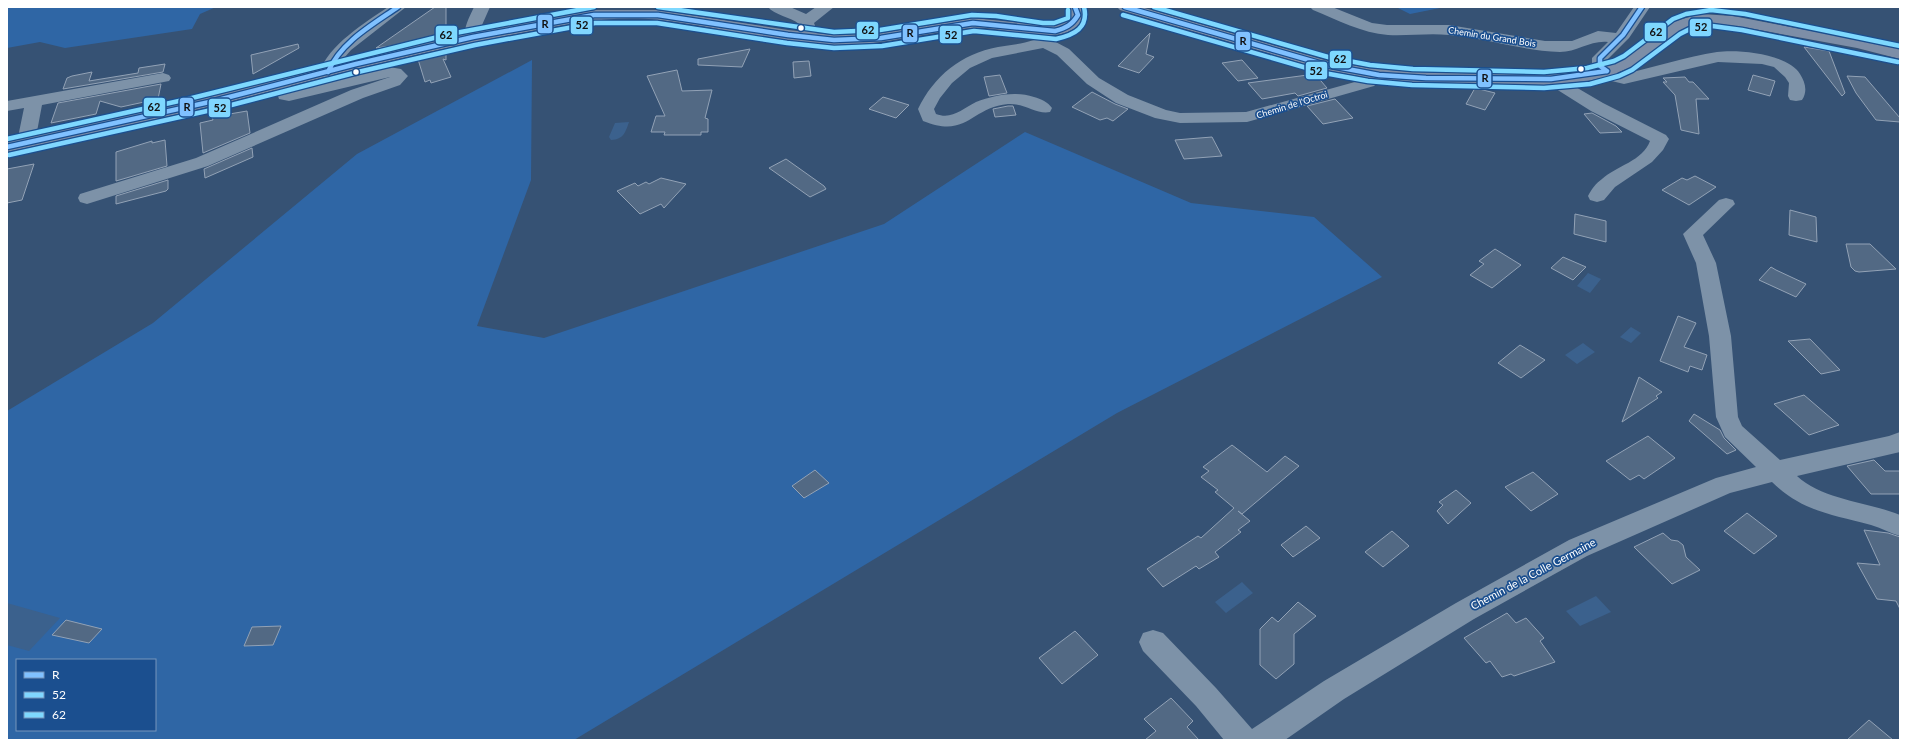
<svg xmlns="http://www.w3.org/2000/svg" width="1907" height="747" font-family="Lato,sans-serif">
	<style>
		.green { fill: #2f66a5; fill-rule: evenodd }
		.water { fill: #3b618d }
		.building { fill: #526984; stroke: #92a2b6 }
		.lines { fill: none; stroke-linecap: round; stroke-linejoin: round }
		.minor { fill: #7d92a8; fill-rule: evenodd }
		.major { fill: #7d8ea7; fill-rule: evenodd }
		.bus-1-casing { stroke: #1b4f8f; stroke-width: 7 }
		.bus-2-casing { stroke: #1b4f8f; stroke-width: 7 }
		.bus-3-casing { stroke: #1b4f8f; stroke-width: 7 }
		.bus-1 { stroke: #80c1ff; stroke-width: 4.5 }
		.bus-2 { stroke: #80d6ff; stroke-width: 4.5 }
		.bus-3 { stroke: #7ed8fe; stroke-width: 4.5 }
		.bus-dot { fill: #fff; stroke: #1b4f8f; stroke-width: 1.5 }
		.labels { text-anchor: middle; stroke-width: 3.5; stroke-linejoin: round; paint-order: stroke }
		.far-street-label { font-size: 9px; fill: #fff; stroke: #1b4f8f }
		.street-label { font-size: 11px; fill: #fff; stroke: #1b4f8f }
		.line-badge { stroke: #1b4f8f; stroke-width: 1.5 }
		.pale-badge-label { font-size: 11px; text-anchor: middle; font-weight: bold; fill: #111 }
	</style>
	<rect width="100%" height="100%" fill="#365274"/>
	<path class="green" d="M7,7H216L200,14L192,29L65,48L40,42L7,48Z
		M1396,7H1445L1410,14Z
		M532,60L531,180L477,326L544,338L884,224L1025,132L1191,203L1314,217L1382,277L1117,413L574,740H7V411L153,323L357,154ZM17,660H155V730H17Z"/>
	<path class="water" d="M629,122C625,133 624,139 611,140L609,137L615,123Z
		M1588,273L1601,279L1590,293L1577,286Z
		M1631,327L1641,333L1631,343L1620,337Z
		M1583,343L1595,352L1577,364L1565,355Z
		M1242,582L1253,593L1226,613L1215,602Z
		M1596,596L1611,612L1580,626L1566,611Z
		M7,603L60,618L29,651L7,645Z"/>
	<path class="building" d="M435,7H446V37L414,44L413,43L376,48Z
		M1150,33L1146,54L1154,57L1139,73L1118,66Z
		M298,44L299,48L253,74L251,55Z
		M1804,47L1829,51L1845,93L1842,96Z
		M750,49L742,67L698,65V59Z
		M446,50V60L443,59L451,77L431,83L430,80L425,82L417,56Z
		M1242,60L1258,78L1238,81L1222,63Z
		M809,61L811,76L794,78L793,62Z
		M165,64L163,72L63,89L67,78L72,76L92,72L89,81L138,73L139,68Z
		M677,70L682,91L712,90L705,118L708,119V132H701V135H664L665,132H651L656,116H665L647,76Z
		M1315,74L1327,88L1298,96L1295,93L1262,99L1248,83Z
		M1000,75L1007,93L989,96L984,77Z
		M1753,75L1775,81L1770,96L1748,90Z
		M1847,76L1865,77L1900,118V122L1876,120L1856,93Z
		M1685,77L1689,82H1693L1709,99H1696L1699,134L1681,130L1675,95L1663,82H1667L1663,78Z
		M161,84L158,99L121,107L100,101L96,114L51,123L58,103Z
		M1475,88L1495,93L1485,110L1466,104Z
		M1092,92L1115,104L1128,109L1113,121L1107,118L1100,120L1072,107Z
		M883,97L909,105L896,118L869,109Z
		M1335,99L1353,118L1323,124L1307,106Z
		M1008,106H1013L1016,115L995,117L993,109Z
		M247,111L250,133L203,153L200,123L213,120L212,117Z
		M1592,113L1616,126L1622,132L1600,133L1584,114Z
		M1212,137L1222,156L1184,159L1175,140Z
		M165,140L167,166L116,181V152L152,141V143Z
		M252,148L253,157L205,178L204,169Z
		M786,159L824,186L826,189L810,197L769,168Z
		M34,164L22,200L7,203V169Z
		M1695,176L1716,187L1689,205L1662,190L1682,178L1687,180Z
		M661,178L686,184L664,208L661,204L640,214L617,191L635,183L638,186L646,182L649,184Z
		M168,180V189L166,191L116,204V196Z
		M1790,210L1816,217L1817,242L1789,235Z
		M1575,214L1606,221V242L1574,234Z
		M1846,244H1870L1896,269L1859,272L1855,271L1851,267Z
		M1495,249L1521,265L1492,288L1470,275L1484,264L1479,261Z
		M1563,257L1586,267L1573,280L1551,268Z
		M1771,267L1776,270L1806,284L1796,297L1759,280Z
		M1678,316L1696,323L1684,347L1707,355L1702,370L1690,366L1688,372L1660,361Z
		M1810,339L1840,370L1821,374L1788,341Z
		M1520,345L1545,360L1521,378L1498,363Z
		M1639,377L1662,392L1656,396L1658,398L1622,422Z
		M1804,395L1839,425L1809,435L1774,404Z
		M1694,414L1720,430L1724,438L1736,450L1727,454L1689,421Z
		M1648,436L1675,458L1644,479L1639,475L1630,480L1606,461Z
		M1232,445L1267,472L1285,456L1299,466L1242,514L1238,511L1250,521L1238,530L1241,532L1215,552L1219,557L1199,569L1196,566L1163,587L1147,569L1198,536L1201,538L1234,508L1215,492L1218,490L1201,477L1209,471L1203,467Z
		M1874,460L1885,471H1900V494H1871L1847,466Z
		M815,470L829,483L804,498L792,486Z
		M1533,472L1558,494L1531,511L1505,487Z
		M1456,490L1471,503L1448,524L1437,511L1443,505L1439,502Z
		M1747,513L1777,536L1754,554L1724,531Z
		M1306,526L1320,538L1293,557L1281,545Z
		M1864,530L1888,533L1900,537V609L1896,601L1877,599L1857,563L1880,565Z
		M1392,531L1409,546L1383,567L1365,552Z
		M1663,533L1671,540L1678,541L1683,545L1686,557L1700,570L1672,584L1634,547Z
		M1298,602L1316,616L1294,634V664L1276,679L1260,665V629L1272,617L1278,622Z
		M1507,613L1516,623L1526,618L1544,638L1540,641L1555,662L1514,676L1511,674L1502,677L1490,661L1486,663L1464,638Z
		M66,620L102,629L89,643L52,635Z
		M281,626L273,645L244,646L252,627Z
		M1075,631L1098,655L1062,684L1039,658Z
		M1171,698L1193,721L1187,727L1199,740H1145L1156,731L1144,719Z
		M1869,720L1893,740H1847Z"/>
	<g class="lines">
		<path class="minor" d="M388,7H406L351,50L338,65L334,75L328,77L322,75L320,72C327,46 366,22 388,7Z
			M474,7H490L482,25L481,37L479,40H467C461,31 470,16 474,7Z
			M768,7H790L806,14L816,7H834L814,23C817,29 816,35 813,40H801L799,37L801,30L799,24C791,17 774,15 768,7Z
			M1310,7H1332L1372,23L1387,25H1449L1545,41H1572L1598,31L1616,33L1634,7H1650L1629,38L1608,59V64L1613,68L1614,72L1624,74C1655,67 1686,57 1717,52C1739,49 1788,54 1800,74C1805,82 1808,91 1802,100L1796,101L1790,100L1788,96L1789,83L1785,77L1774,67L1762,64L1718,62L1624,84L1591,76L1589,73L1594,69L1592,66V58L1608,42C1591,40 1577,52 1560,52C1523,51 1486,38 1449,35C1429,33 1408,36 1388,35C1362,33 1337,20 1313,10Z
			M1040,26L1045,28L1050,39L1069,49L1099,78L1128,95L1166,110L1180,113L1246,112L1362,80C1370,74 1375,69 1385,72L1387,75L1374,86L1247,122L1180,123L1155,118L1116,103L1087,84L1057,55L1043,48L992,58L970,68L952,83L940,98L934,109L936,114C952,120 962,109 976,102C995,95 1015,91 1034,97C1041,99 1048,102 1052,108L1050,112C1037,115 1025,103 1008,104C971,107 968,139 923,121L918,109C934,76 961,54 998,47C1010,45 1022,44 1034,40L1032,31L1035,28Z
			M389,67L401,69L408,76L400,85L363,98L208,166L87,204L80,202L78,198L80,194L196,158L351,90L390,77L289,101L279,99L274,84L276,80L282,79L288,80L292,90Z
			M163,73L169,75L171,78L169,81L42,105L35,142L32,146L26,147L20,146L17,142L24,108L7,111V101Z
			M1551,74L1557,76L1603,103L1666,135L1669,139L1663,150L1652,162L1615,187L1604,200L1597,202L1590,200L1588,196C1591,190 1596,183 1602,179C1616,166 1643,161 1650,141L1591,111L1545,82L1543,79L1545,76Z
			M1726,198L1733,200L1735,204L1703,235L1716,263L1731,336L1738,417L1742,426L1780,460L1889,436L1900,432V452L1797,476C1823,500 1868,502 1900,515V536C1890,533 1881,528 1871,525C1831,514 1803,512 1772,482L1730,493L1587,556L1474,619L1344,699L1285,740H1224L1196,706L1143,651L1139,642L1143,633L1153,630L1163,633L1216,688L1252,729L1324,681L1456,603L1569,540L1716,478L1756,467L1725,437L1716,417L1709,336L1696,263L1683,234L1719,200Z"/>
		<path class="major" d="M1067,7H1083L1086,15C1066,54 1007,25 973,28C926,32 882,46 835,45C776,44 718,26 659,20C612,15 567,24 521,33C441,48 362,67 283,88C192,112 99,132 7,152V142L212,96L356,59L473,32L594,10H658L788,30L834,35L881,33L973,18L1055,26L1067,21L1070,15Z
			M1117,7H1141L1328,61L1369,68L1413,72L1544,75L1588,71L1611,65L1623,59L1670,23L1682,19L1701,14L1733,16L1886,45L1900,49V59L1857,48L1743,27L1712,23L1692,25L1681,30L1634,66L1609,76L1588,81L1544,85L1413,82L1369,78L1326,70L1120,10Z"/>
		<defs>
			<path id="bus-1" d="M1125,7L1326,65L1379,75L1426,78L1551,79L1607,71
				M1607,71L1600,66V58L1623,35L1642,7
				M328,72C341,42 372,25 398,7
				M7,147L214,101L356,64L473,37L594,15H658L788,35L834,40L881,38L973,23L1055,31C1066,28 1072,25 1078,15L1075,7"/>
			<path id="bus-2" d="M1123,15L1324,73L1368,81L1412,85L1544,88L1590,84L1619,76L1632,70L1680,34L1690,29L1712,26L1742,30L1898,62
				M9,155L216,109L358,72L475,45L595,23H657L787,43L834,48L882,46L974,31L1056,39C1074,35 1089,28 1084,7"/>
			<path id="bus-3" d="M658,7L834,32L880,30L972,15L996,16L1043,23H1054L1068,18V10
				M1154,7L1328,57L1370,65L1413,69L1544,72L1587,68L1614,61L1624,56L1673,19L1686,14L1711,10L1745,14L1900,46
				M7,139L188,99L450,34L594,7"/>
		</defs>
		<use href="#bus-1" class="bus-1-casing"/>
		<use href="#bus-2" class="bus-2-casing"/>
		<use href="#bus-3" class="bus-3-casing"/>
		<use href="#bus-1" class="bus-1"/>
		<use href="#bus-2" class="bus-2"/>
		<use href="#bus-3" class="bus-3"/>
	</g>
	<g class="bus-dot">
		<circle cx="801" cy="28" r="3.5"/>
		<circle cx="1581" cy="69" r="3.5"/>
		<circle cx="356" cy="72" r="3.5"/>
	</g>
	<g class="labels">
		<g class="far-street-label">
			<text transform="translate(1492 37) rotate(9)" y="3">Chemin du Grand Bois</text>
			<text transform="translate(1292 105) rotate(-17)" y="3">Chemin de l'Octroi</text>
		</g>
		<g class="street-label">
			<text transform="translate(1533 574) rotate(-28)" y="4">Chemin de la Colle Germaine</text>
		</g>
	</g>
	<g class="line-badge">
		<rect x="537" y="14" width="16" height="20" rx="4" fill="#80c1ff"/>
		<rect x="570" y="16" width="23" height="19" rx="4" fill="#80d6ff"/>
		<rect x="1689" y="18" width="23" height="19" rx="4" fill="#80d6ff"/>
		<rect x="856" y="21" width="23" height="19" rx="4" fill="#7ed8fe"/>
		<rect x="1644" y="22" width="23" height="20" rx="4" fill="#7ed8fe"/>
		<rect x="902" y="24" width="16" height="19" rx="4" fill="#80c1ff"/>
		<rect x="939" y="25" width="23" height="19" rx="4" fill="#80d6ff"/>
		<rect x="435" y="25" width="23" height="20" rx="4" fill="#7ed8fe"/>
		<rect x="1235" y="31" width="16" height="20" rx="4" fill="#80c1ff"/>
		<rect x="1329" y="50" width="23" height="19" rx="4" fill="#7ed8fe"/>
		<rect x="1305" y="61" width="23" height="19" rx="4" fill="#80d6ff"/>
		<rect x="1477" y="69" width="15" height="19" rx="4" fill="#80c1ff"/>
		<rect x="179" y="97" width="15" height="20" rx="4" fill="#80c1ff"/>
		<rect x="143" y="97" width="23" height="20" rx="4" fill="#7ed8fe"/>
		<rect x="208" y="98" width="23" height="20" rx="4" fill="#80d6ff"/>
	</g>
	<g class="pale-badge-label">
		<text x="545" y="28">R</text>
		<text x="582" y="29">52</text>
		<text x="1701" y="31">52</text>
		<text x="868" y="34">62</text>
		<text x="1656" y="36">62</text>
		<text x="910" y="37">R</text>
		<text x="951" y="39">52</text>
		<text x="446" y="39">62</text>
		<text x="1243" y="45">R</text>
		<text x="1340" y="63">62</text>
		<text x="1316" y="75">52</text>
		<text x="1485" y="82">R</text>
		<text x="187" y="111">R</text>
		<text x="154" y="111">62</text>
		<text x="220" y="112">52</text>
	</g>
	<rect width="1907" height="747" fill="none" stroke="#ffffff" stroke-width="16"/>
	<rect x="16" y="659" width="140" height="72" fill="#1b4f8f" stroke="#7695bc"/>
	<rect x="24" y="672" width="20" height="6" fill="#80c1ff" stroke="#7695bc"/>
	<text x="52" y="679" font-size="12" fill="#ffffff">R</text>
	<rect x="24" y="692" width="20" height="6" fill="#80d6ff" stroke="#7695bc"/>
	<text x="52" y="699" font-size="12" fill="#ffffff">52</text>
	<rect x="24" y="712" width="20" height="6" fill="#7ed8fe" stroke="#7695bc"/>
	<text x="52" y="719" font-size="12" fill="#ffffff">62</text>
</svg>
